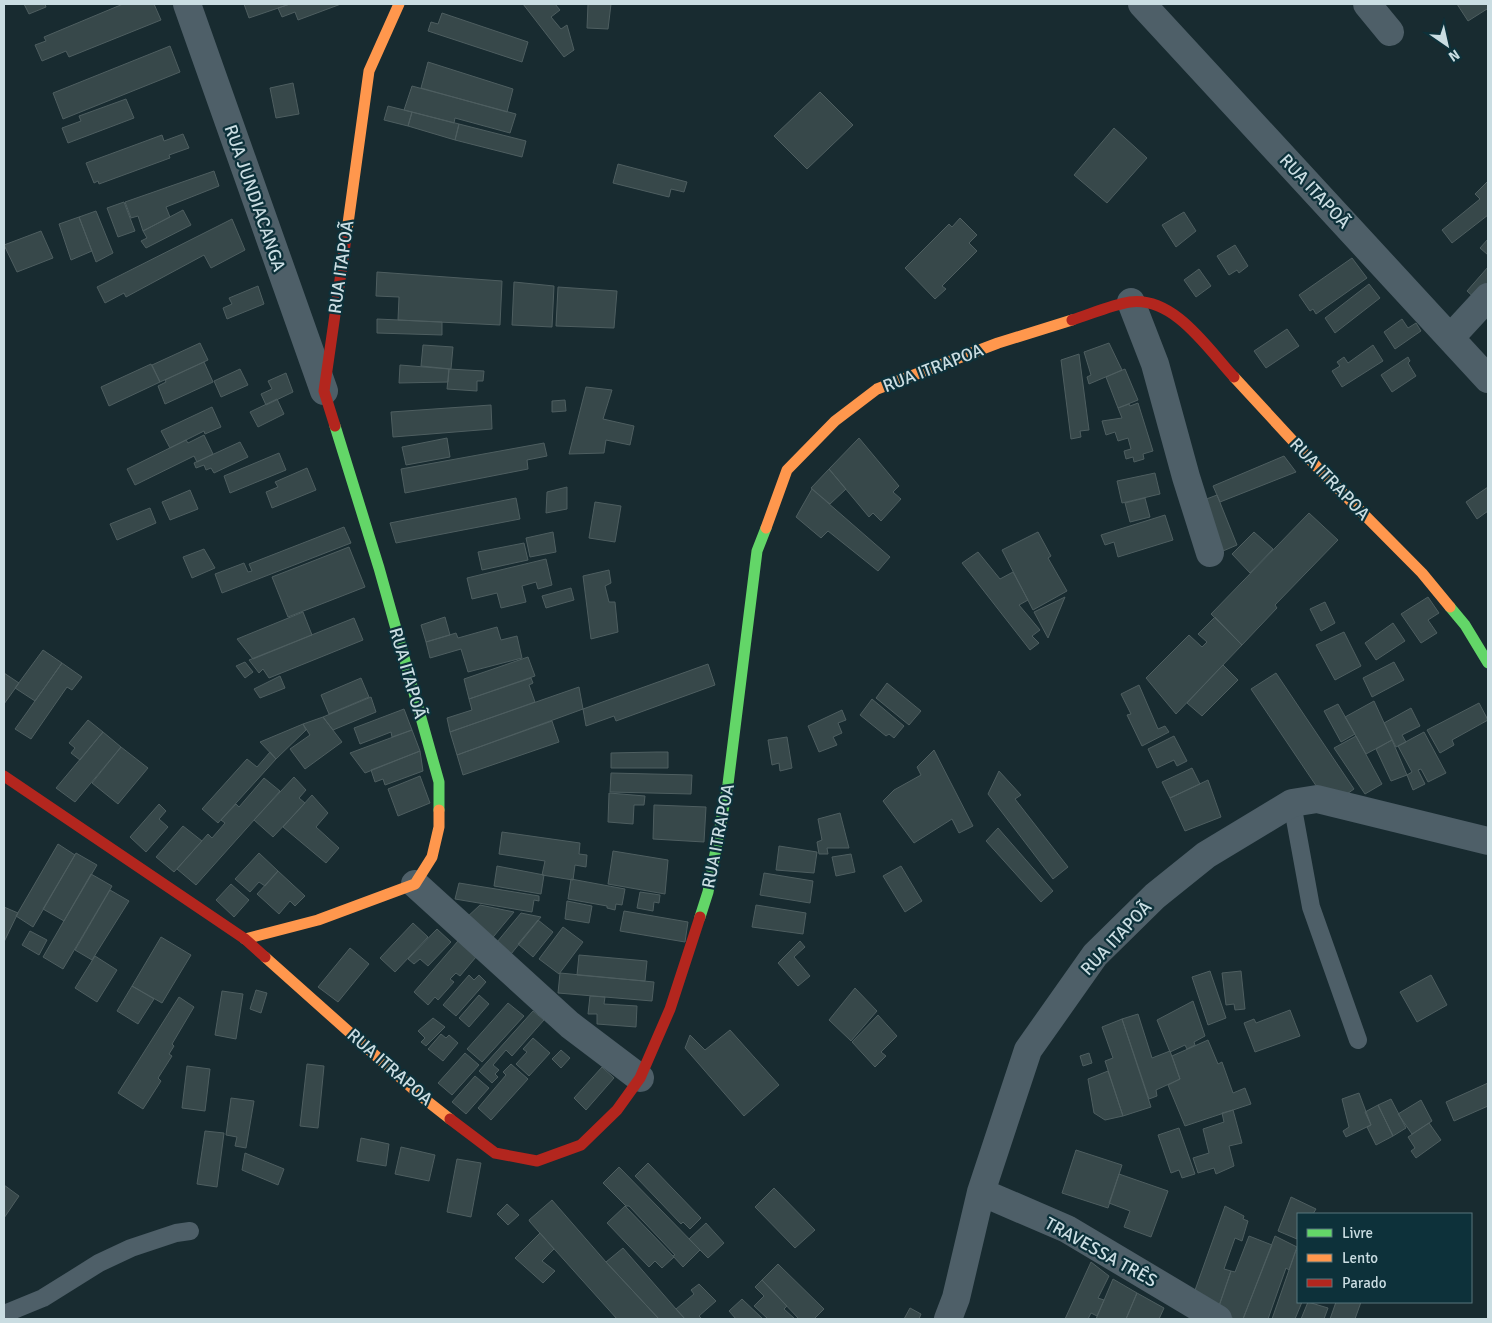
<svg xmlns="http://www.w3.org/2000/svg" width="1492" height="1323" font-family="Signika,sans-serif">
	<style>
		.building { fill: #37484a; stroke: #4e5e60 }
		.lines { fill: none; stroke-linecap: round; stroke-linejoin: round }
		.lane { stroke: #4e5f68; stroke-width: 18 }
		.street { stroke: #4e5f68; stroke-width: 28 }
		.fast { stroke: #63d668; stroke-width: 11 }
		.slow { stroke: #ff974d; stroke-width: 11 }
		.jam { stroke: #b3261e; stroke-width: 11 }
		.labels { text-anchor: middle; stroke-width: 4.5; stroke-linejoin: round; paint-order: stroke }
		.street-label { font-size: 18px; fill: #cadde2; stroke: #0d313a }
	</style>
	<rect width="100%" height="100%" fill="#182b30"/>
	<path class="building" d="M24,4H45L46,7L29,14Z
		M123,4H154L161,20L69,57L66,51L42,61L35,45L46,41L44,37Z
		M244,4H290L249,18Z
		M290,4H341L298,20L295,12L282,17L278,8Z
		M523,4H555L560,10L551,17L561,29L567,25L574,50L564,57Z
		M588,4H611L608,29L587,28Z
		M1457,4H1488V11L1487,9L1468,21Z
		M442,13L528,42L522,62L428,31L431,22L438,24Z
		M170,46L180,72L63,119L53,93Z
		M428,62L513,89L507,112L421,88Z
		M293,83L299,114L276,118L270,88Z
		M412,86L516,114L510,133L455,118L454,123L404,110Z
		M820,92L853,125L807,169L774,136Z
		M126,99L134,118L68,143L62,128L81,121L79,116Z
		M388,106L412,112L408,126L384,120Z
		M412,112L459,124L455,140L408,126Z
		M459,124L526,141L522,157L455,140Z
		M1114,128L1147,158L1107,203L1074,175Z
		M183,134L189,148L169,155L170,158L99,184L98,181L94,183L86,163L162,135L164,141Z
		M618,164L687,182L684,192L671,189L669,197L613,183Z
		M214,171L219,186L166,207L170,217L143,231L138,216L131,218L125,202Z
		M1488,181V215L1452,243L1442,230L1480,199L1475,194Z
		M124,202L135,231L118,237L107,208Z
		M183,210L191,225L146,248L141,241L147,238L143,231Z
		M96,211L113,253L96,262L79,217Z
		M1184,212L1196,231L1176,247L1162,225Z
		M79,217L92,251L71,260L59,224Z
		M960,218L977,235L969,243L977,251L942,286L946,289L935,299L905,268L949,224L952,227Z
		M232,219L245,250L211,268L204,255L126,297L124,293L105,303L97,287Z
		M41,231L53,258L17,272L4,245Z
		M1488,239V255L1480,248Z
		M1235,245L1248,266L1239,273L1237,270L1229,275L1217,256Z
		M1352,258L1367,278L1316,314L1313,309L1310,311L1299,295Z
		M1488,267V294L1480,303L1467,291Z
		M1199,269L1211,286L1196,297L1184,280Z
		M377,272L502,281L500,325L398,320L399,297L376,296Z
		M514,282L554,286L552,327L512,325Z
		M1369,284L1380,298L1335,333L1325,318Z
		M258,286L264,304L227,319L223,308L232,304L229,298Z
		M558,287L617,291L614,328L556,326Z
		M377,319L442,322V335L377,333Z
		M1402,319L1408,328L1416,323L1421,331L1395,349L1384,332Z
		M1287,329L1299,346L1266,368L1254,351Z
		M200,343L208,360L160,382L152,365Z
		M1109,343L1122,370L1089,384L1087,377L1091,375L1084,352Z
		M423,345L453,347L451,369L421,366Z
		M1373,345L1383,361L1342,387L1332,371L1340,366L1337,362L1344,357L1348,363Z
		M1079,354L1089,430L1080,431L1081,437L1071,439L1061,360Z
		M1408,357L1410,361L1408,363L1416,376L1392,392L1381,375Z
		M204,362L213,382L165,404L158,386L166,382L165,380Z
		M151,364L160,382L109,406L101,387Z
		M400,365L449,369L448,382L399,383Z
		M240,369L248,385L221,397L214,381Z
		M449,369L484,371L483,381H477V391L447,389Z
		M1125,369L1138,400L1118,408L1106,377Z
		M286,373L293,392L266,405L261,394L272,389L268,381Z
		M586,387L612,390L603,419L634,426L630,445L606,440L604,453L569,454Z
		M277,399L284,414L258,427L250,412Z
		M565,400L566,411L552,412V401Z
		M1138,403L1153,451L1143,454L1144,459L1134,462L1133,457L1126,459L1124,451L1131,449L1128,438L1118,441L1115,432L1106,435L1102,421L1122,418L1118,408L1129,404L1130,406Z
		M491,405L492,429L393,437L391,412Z
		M212,407L221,427L205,434L204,431L170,448L161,431Z
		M204,435L213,454L197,462L194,456L135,485L127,469L186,440L188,443Z
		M447,438L450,457L406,465L402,447Z
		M859,438L899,486L893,492L901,499L881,521L873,513L869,517L829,469Z
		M240,442L248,457L214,473L211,468L206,470L204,465L196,468L194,463Z
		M544,443L547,456L527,460L528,469L405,493L401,469Z
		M279,453L286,470L230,493L224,476Z
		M1284,456L1296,472L1220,502L1213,486Z
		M307,468L316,490L272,508L266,492L278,487L275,482Z
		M829,469L846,489L830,504L811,488Z
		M1155,473L1160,494L1122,503L1117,481Z
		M567,487V509L546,513L547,492Z
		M1488,487V511L1477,519L1466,502Z
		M812,489L890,557L878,571L828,531L821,538L796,517Z
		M190,490L198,509L170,520L162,502Z
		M1217,495L1237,545L1216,554L1196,503Z
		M516,498L520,519L396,543L390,523Z
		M1145,498L1150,517L1130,522L1125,503Z
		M595,502L621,506L615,542L589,538Z
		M150,508L156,523L117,540L110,524Z
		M1309,513L1338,540L1275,605L1277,608L1242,645L1211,614Z
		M1165,515L1173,540L1118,557L1114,542L1105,545L1101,535Z
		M344,527L351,543L222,593L215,574L244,563L248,572L252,571L249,564Z
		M553,532L556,552L530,557L526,538Z
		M1038,532L1051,556L1048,558L1067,591L1033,610L1002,550Z
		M1254,532L1273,549L1250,573L1232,554Z
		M524,543L528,560L482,570L478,552Z
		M349,547L365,587L288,617L272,577Z
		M204,549L215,568L192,578L183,557Z
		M978,552L1000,579L1013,572L1028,600L1019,605L1040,630L1032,636L1039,643L1030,650L962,563Z
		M546,559L552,585L538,589L536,582L522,586L526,602L501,608L497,593L472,599L467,578Z
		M609,570L611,583L605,586L609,602H615L618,632L591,639L583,576Z
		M571,588L574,600L546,608L542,596Z
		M1065,597L1048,638L1034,612Z
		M1428,597L1439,613L1428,620L1437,633L1421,643L1401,614Z
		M1325,602L1335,623L1321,631L1310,609Z
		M303,612L312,635L253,659L237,639Z
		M445,617L450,635L426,642L421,625Z
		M1215,617L1242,645L1176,714L1146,678L1189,635L1202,647L1207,642L1198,634Z
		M354,618L363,640L269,678L263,669L259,673L249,660Z
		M1393,623L1405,641L1376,660L1365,643Z
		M497,627L501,640L517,636L522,658L468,672L461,649L430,658L426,642L456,633L458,638Z
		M1344,632L1361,666L1335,680L1316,645Z
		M43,650L62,663L35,701L15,688Z
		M528,657L535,676L469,699L464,679Z
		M245,662L253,672L245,678L236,666Z
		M1394,662L1404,680L1372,697L1363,678Z
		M62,663L82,677L72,690L67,687L31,739L15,729Z
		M708,664L715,685L616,721L614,716L586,726L583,709Z
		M1223,665L1238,680L1202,716L1187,703Z
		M4,673L19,683L4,704Z
		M1276,673L1354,789L1334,803L1321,793L1251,689Z
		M280,676L285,688L260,698L254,689Z
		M361,678L369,697L329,714L321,695Z
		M531,678L533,683L529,685L535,702L450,732L447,718L472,710L469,699Z
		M887,683L921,711L909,725L876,698Z
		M1139,685L1158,729L1165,726L1169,732L1142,746L1127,715L1131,714L1121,694Z
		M579,687L583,709L457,755L450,732Z
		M371,697L376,712L333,730L323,717Z
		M872,699L904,726L894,738L889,734L886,736L860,715Z
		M1374,701L1392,740L1366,754L1345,717Z
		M1479,703L1488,720L1452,740L1454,745L1440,753L1427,730Z
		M1338,704L1355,734L1341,742L1324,711Z
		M1411,708L1420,726L1402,735L1406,742L1396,747L1384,723Z
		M404,709L412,730L392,737L391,732L360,744L354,728Z
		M842,710L846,720L838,723L842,733L833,737L837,745L819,752L808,726Z
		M323,717L342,742L305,769L290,749L310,735L303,724Z
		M88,720L103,732L80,760L71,753L75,748L69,743Z
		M552,721L559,742L463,775L457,755Z
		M303,724L306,730L276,759L260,742Z
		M412,730L420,751L365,773L350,753Z
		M103,732L121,747L75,802L56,788Z
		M1424,732L1446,773L1428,782L1421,769L1418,770L1425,784L1413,790L1407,775L1412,772L1398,746Z
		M1174,736L1187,761L1177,766L1174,760L1157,768L1148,749Z
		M1356,736L1382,784L1365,794L1334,748Z
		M787,737L792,768L780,771L779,763L772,765L768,740Z
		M1392,740L1407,775L1391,781L1376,749Z
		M121,747L148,768L118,804L92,783Z
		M934,750L973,826L959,833L952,819L914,843L883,801L894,790L921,775L917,767Z
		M420,751L423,771L385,785L383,779L375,782L371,770Z
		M270,752L276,759L218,823L202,809L247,759L257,767Z
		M656,752H668V768H611V753Z
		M1192,768L1200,784L1170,798L1162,782Z
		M999,771L1021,795L1015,799L1068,867L1053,879L988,794Z
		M611,773L692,775L691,794L610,792Z
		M420,776L430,803L398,816L388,789Z
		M294,777L306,790L299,798L305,803L273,837L254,820Z
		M264,778L280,791L196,885L177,869L208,834L212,838L225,823L221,820L236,804L239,807Z
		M1208,780L1221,817L1185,831L1170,798Z
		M609,793L645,796L644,805H634L633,824L608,822Z
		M312,795L328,813L316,827L339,848L326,863L283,827Z
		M159,804L166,811L159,819L168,827L146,852L130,837Z
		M654,805L706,807L704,842L653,839Z
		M840,813L849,848H827L828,854H819L817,842L822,840L818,819Z
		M183,826L202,841L174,872L156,857Z
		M998,828L1053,891L1041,902L986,841Z
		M502,832L580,843L579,854L587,855L586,867L575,865L573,880L542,875L545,861L499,854Z
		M58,844L75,855L33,927L16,916Z
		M779,846L817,852L814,873L776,870Z
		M613,851L668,860L665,894L608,884Z
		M76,853L97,865L64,921L43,909Z
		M259,853L278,871L265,886L259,882L250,892L235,879Z
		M851,854L855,872L836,876L832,857Z
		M497,866L544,875L541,894L494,886Z
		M901,866L922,901L905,912L883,876Z
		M278,871L305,896L295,906L290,901L279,914L257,894Z
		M764,873L813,881L810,903L760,895Z
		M91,874L112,886L63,969L43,957Z
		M571,879L625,889L622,905L616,904L615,910L607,908V906L568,899Z
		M459,883L539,896V901L534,900L532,912L455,899Z
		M231,884L249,900L234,917L216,900Z
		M110,890L129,901L92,960L75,950Z
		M640,892L660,895L659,903L654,902L653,911L637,908Z
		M567,901L592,906L589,923L565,919Z
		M480,905L514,912L489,942L465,919Z
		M756,905L806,913L803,934L752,927Z
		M4,907L18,913L4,942Z
		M624,911L688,922L685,942L620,931Z
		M521,913L541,917L507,959L497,942Z
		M538,920L553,932L533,957L518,944Z
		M413,923L428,937L395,972L380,958Z
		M563,927L583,942L559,974L539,959Z
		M437,929L451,942L428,966L420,959L414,964L408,959Z
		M30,931L47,940L39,955L22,945Z
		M161,937L191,955L162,1003L132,986Z
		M458,941L476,957L460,976L456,973L450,979L454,982L438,1000L435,997L428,1005L414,992Z
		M800,941L805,947L794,957L810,976L798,986L778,963Z
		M350,948L369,964L338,1002L318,987Z
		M579,955L647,961L645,981L577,975Z
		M95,956L117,970L97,1002L75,988Z
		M1210,971L1226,1018L1208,1025L1192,977Z
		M1241,971L1245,1009L1235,1010L1234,1004L1226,1005L1222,973Z
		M560,973L654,982L652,1001L558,993Z
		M469,975L474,980L479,975L486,982L456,1016L443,1005Z
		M1431,975L1447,1005L1417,1022L1400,992Z
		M132,986L154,999L138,1024L117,1011Z
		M855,988L877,1011L851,1041L829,1020Z
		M256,990L267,993L261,1013L250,1009Z
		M222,991L243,994L236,1039L215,1035Z
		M479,995L489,1004L469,1027L459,1018Z
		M590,996L605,997L604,1004L637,1006L636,1027L597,1024V1014H588Z
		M179,997L194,1007L172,1044L174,1046L169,1054L172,1056L158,1078L161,1081L143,1109L118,1093Z
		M1193,1001L1205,1036L1194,1042L1195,1045L1187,1049L1185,1045L1170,1052L1157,1020Z
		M508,1003L524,1016L482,1062L467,1049Z
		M1290,1010L1300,1036L1255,1052L1244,1023L1254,1019L1256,1023Z
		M533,1011L544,1020L512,1056L506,1050L493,1065L499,1070L495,1074L498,1077L492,1083L479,1071Z
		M1138,1014L1152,1058L1170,1051L1180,1079L1156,1090L1157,1096L1149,1099L1122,1019Z
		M878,1015L897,1036L881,1052L886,1056L875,1067L852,1042Z
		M433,1018L445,1027L426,1046L421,1042L425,1038L418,1031Z
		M1122,1019L1151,1107L1123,1116L1105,1061L1113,1058L1102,1027Z
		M730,1030L779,1085L744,1116L685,1048L690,1035L705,1050Z
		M441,1034L446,1038L449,1035L458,1043L443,1061L428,1049Z
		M533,1038L550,1053L529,1076L516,1064L527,1052L523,1049Z
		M1208,1040L1218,1064L1222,1062L1233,1093L1245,1088L1251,1104L1185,1126L1168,1085L1180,1079L1172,1056Z
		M561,1050L570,1058L561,1068L552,1059Z
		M465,1053L479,1065L452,1095L438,1083Z
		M1089,1053L1092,1063L1083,1066L1080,1056Z
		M307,1064L324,1066L318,1128L300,1126Z
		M511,1064L528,1079L491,1120L478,1108L506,1075L503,1072Z
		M187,1066L210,1069L205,1111L182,1108Z
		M602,1067L614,1078L586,1110L574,1098Z
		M1108,1071L1123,1116L1105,1120L1094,1113L1088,1079Z
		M475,1076L489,1088L466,1114L452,1102Z
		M1488,1083V1106L1454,1121L1446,1102Z
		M1359,1093L1371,1125L1346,1137L1343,1131L1349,1127L1342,1099Z
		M231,1098L254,1101L246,1148L235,1146L237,1137L226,1135Z
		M1391,1099L1406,1128L1393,1136L1378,1105Z
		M1421,1100L1432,1121L1412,1134L1398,1114Z
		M1378,1105L1393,1136L1376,1145L1367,1127L1371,1125L1365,1112Z
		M1233,1110L1242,1143L1229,1146L1234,1166L1216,1174L1214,1168L1198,1173L1193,1158L1209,1153L1203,1129L1224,1122L1222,1113Z
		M1429,1123L1441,1140L1416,1158L1411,1151L1415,1148L1408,1137Z
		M1179,1128L1195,1174L1182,1178L1179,1170L1171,1173L1158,1135Z
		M205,1131L224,1133L217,1187L197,1184Z
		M361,1138L389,1144L386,1166L357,1161Z
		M401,1147L435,1155L429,1181L395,1174Z
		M1076,1150L1122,1165L1108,1208L1062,1193Z
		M245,1153L284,1169L278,1185L242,1170Z
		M457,1159L481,1163L471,1217L447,1212Z
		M648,1163L701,1218L690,1229L683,1222L681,1224L635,1176Z
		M619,1167L700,1250L683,1267L673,1256L675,1255L629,1206H626L603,1183Z
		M1119,1174L1168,1191L1151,1237L1124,1227L1130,1211L1109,1203Z
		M4,1185L19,1196L4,1218Z
		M774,1188L815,1230L795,1248L755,1207Z
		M1291,1197L1316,1209L1313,1214H1298L1297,1239L1278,1231Z
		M552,1200L606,1262L659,1319H617L530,1222L529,1220Z
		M507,1204L519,1215L508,1225L497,1214Z
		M625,1206L674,1257L662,1268L655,1261L649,1267L607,1223Z
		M1225,1206L1244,1216L1243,1219L1248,1221L1242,1241L1235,1238L1224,1269L1231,1271L1218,1309L1194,1293Z
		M706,1223L724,1243L708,1258L689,1239Z
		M540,1233L554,1249L542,1261L555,1271L543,1283L515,1258Z
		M1249,1236L1272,1245L1243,1319H1234L1218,1309L1231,1271L1235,1272Z
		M1275,1236L1297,1247L1289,1270L1286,1268L1268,1319H1243Z
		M623,1248L676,1309L685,1319H659L606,1262Z
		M1296,1250L1298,1251V1302H1302L1295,1319H1272Z
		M1091,1262L1109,1276L1098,1298L1104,1300L1097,1316L1091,1313L1088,1319H1065Z
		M778,1264L824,1309L814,1319H799L762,1280Z
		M1113,1279L1137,1293L1126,1319H1096Z
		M762,1280L787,1306L784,1309L795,1319H768L754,1306L764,1296L755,1287Z
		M699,1284L716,1301L699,1316L702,1319H685L676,1309L694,1294L691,1290Z
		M1137,1293L1164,1308L1159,1319H1126Z
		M742,1299L763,1319H736L729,1311Z
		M1308,1302L1328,1308L1324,1319H1301Z
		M1336,1302H1361L1355,1319H1330Z
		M910,1308L921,1314L919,1319H904Z"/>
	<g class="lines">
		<path class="lane" d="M1292,803L1311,907L1358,1040
			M4,1314L43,1298L99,1263L131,1248L176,1233L190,1231"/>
		<path class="street" d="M187,4L324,391
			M1142,4L1488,379
			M1367,4L1390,32
			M1131,302L1155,364L1186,477L1210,553
			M1452,336L1488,297
			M415,884L570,1025L640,1078
			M981,1192L1067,1229L1218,1319
			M948,1319L956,1298L981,1192L1028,1050L1095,955L1155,896L1206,855L1292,803L1317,799L1488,841"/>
		<path class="fast" d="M335,426L379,568L439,782V810
			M1450,607L1465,625L1488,663
			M700,917L708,892L728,784L757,551L766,528"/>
		<path class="slow" d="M346,238L369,71L399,4
			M1234,377L1317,467L1422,573L1450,607
			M766,528L787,470L835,421L877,389L998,343L1072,320
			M245,939L318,920L415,884L432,857L439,827V810
			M265,957L422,1097L450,1119"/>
		<path class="jam" d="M1072,320C1091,314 1111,305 1130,302C1174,296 1208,349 1234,377
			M335,426L324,391L346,238
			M4,776L245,939L265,957
			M450,1119L495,1153L537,1161L581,1145L617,1110L640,1078L670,1009L700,917"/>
	</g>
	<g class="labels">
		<g class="street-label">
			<text transform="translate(1315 191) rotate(47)" y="6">RUA ITAPOÃ</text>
			<text transform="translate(255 198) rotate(71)" y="6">RUA JUNDIACANGA</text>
			<text transform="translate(341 267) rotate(-82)" y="6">RUA ITAPOÃ</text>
			<text transform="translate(933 368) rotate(-21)" y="6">RUA ITRAPOA</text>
			<text transform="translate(1330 479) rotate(46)" y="6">RUA ITRAPOA</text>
			<text transform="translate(408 673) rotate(74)" y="6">RUA ITAPOÃ</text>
			<text transform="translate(718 836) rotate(-79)" y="6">RUA ITRAPOA</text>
			<text transform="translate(1116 938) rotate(-47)" y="6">RUA ITAPOÃ</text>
			<text transform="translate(390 1067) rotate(41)" y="6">RUA ITRAPOA</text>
			<text transform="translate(1101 1252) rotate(29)" y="6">TRAVESSA TRÊS</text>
		</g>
	</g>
	<rect width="1492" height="1323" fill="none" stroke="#cadde2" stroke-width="10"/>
	<rect x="1297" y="1213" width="175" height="90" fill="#0d313a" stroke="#59767d"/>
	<rect x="1307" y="1229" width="25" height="8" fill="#63d668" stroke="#59767d"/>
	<text x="1342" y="1238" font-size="15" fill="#cadde2">Livre</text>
	<rect x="1307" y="1254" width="25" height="8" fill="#ff974d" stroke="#59767d"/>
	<text x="1342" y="1263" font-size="15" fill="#cadde2">Lento</text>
	<rect x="1307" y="1279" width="25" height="8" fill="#b3261e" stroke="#59767d"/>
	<text x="1342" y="1288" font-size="15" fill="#cadde2">Parado</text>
	<g transform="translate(1447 45) rotate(146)" stroke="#0d313a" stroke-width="4" paint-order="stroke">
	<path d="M0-4L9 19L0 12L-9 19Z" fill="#cadde2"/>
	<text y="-8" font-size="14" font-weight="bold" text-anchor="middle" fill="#cadde2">N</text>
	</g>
</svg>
